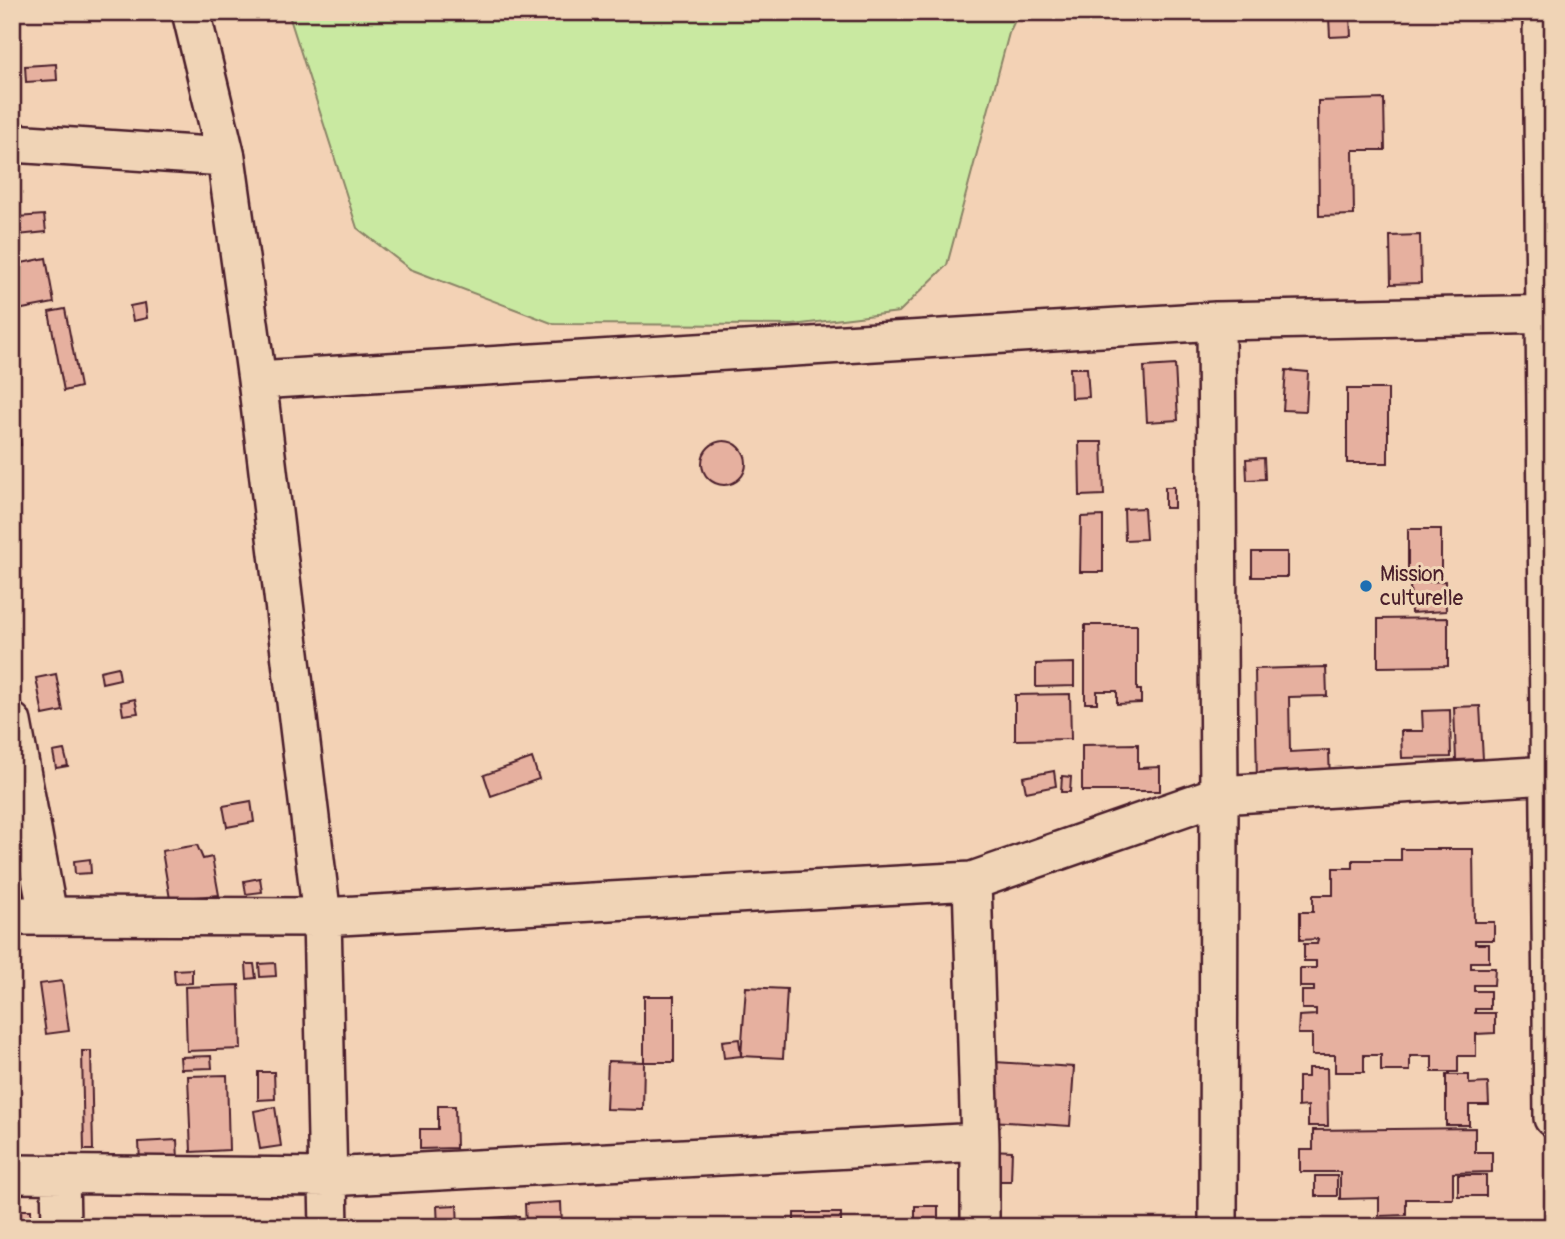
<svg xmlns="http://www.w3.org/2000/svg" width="1565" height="1239" font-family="Pangolin,sans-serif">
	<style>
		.green { fill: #c9e9a1; stroke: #8a8466; stroke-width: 2 }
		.building { fill: #e6b09f; stroke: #4a1f2b; stroke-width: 2 }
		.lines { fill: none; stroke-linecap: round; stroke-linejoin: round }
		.minor-casing { stroke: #4a1f2b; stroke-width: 42 }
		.minor { stroke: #f0d4b6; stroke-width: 37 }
		.poi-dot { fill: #1f6fb2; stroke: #f0d4b6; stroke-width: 2.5 }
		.labels { text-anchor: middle; stroke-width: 6; stroke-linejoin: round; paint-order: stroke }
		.poi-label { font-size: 21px; fill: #4a1f2b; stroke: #f0d4b6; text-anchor: start }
	</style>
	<rect width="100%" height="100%" fill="#f3d2b5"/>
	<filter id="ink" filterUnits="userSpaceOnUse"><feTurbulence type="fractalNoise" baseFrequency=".0143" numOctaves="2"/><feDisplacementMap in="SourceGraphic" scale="14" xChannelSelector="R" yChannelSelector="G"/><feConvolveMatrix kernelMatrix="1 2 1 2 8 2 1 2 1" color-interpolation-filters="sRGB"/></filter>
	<g filter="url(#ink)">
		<path class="green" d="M288,12H1019L1009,33L947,265L899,312L793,325L554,324L410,269L357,228Z"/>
		<path class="building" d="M1329,17H1350L1351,36L1330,37Z
			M56,64L57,80L26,82L25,66Z
			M1384,99L1385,150H1353L1354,215L1319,216L1318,101Z
			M44,215L46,232L18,235L17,217Z
			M1420,235L1421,283L1391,284L1390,236Z
			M46,258L54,303L12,311V265Z
			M145,303L147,318L133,321L130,306Z
			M65,309L80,387L64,391L49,312Z
			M1175,365L1178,420L1147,422L1144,367Z
			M1070,368H1087L1089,397L1071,398Z
			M1286,370L1308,372L1306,411L1283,410Z
			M1347,389H1388V463H1347Z
			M17,404L21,445L12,446V405Z
			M702 463a22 22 0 1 1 44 0a22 22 0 1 1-44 0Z
			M1079,442H1102L1104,495L1080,496Z
			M1264,458L1265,479L1247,480L1246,459Z
			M1165,487H1174V508H1165Z
			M1144,508L1146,539L1125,540L1124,509Z
			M1103,516V572H1080L1081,517Z
			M1408,529H1441V576H1408Z
			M1252,552H1287V577H1252Z
			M1445,581L1446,611L1411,613L1410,583Z
			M1448,618V666L1378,667V619Z
			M1085,625H1137V690H1141V703L1117,704V691H1097V703H1085Z
			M1074,663V686L1036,687V664Z
			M118,667L120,679L102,683L100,671Z
			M1326,667L1327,696L1289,697L1290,752L1329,750L1330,782L1257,784L1255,669Z
			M56,674L63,711L43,715L36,678Z
			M1070,694L1071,739L1015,740V695Z
			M135,699L138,713L123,715L121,702Z
			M1480,706L1483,759L1456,760L1454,707Z
			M1450,710L1451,757L1402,758L1401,731H1423L1422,711Z
			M1138,744V768L1160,767V791H1082V745Z
			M64,750L68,766L56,768L53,752Z
			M532,758L539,779L491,796L484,775Z
			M1054,771L1056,786L1026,792L1023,777Z
			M1062,776L1071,777L1070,792H1061Z
			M251,801L254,822L227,827L223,806Z
			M197,845L203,859L212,857L219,895L170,899L162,851Z
			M1401,849H1473L1474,922H1494V940H1475V944H1489V962H1471V968H1495L1494,985H1474V991H1490V1009H1475V1013H1495V1033L1476,1034V1056H1458V1072H1432V1056H1410V1071H1381V1055H1364V1072H1335V1055H1312V1034H1298L1299,1016L1316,1015V1009H1302V991H1314V987H1300V968H1316V961H1304V944H1317L1318,939L1300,940V912H1313V895H1333V868H1353V860H1401Z
			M12,854H20L23,903H12Z
			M90,859L91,873L75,874L74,861Z
			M260,878L262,892L246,894L244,881Z
			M275,963L276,976L260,977L259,964Z
			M246,964H254L256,978L247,979Z
			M192,969V983L175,984L174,970Z
			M62,981L69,1031L46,1034L39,984Z
			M239,985L241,1049L187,1051L185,987Z
			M746,987L787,989L783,1058L741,1056Z
			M644,996H674V1062H644Z
			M739,1039L741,1056L724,1058L722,1041Z
			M82,1051H91L93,1150H84Z
			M211,1056L212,1068L181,1069L180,1057Z
			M608,1061L644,1062L643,1110L606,1109Z
			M995,1062L1074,1067L1070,1126L991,1121Z
			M1308,1068H1327L1328,1126H1308V1106L1298,1107V1077H1308Z
			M258,1072H274L275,1099L258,1100Z
			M227,1075L229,1150L191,1152L188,1076Z
			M1446,1075H1469V1084L1488,1083L1489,1105H1469V1125H1446Z
			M438,1106H455L456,1148L420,1149V1129H438Z
			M275,1107L281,1146L260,1149L254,1111Z
			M1475,1128V1152H1492V1172L1453,1173V1199H1406V1215L1379,1216V1198L1340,1199V1172H1300V1150H1313V1130Z
			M177,1140L178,1159L140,1162L139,1142Z
			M989,1150L1012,1151L1011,1181H988Z
			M1458,1175H1486V1196H1458Z
			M1315,1176H1337V1196H1315Z
			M561,1202L562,1227H526L525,1204Z
			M457,1205L458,1227H438L437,1206Z
			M915,1206H938V1227H915Z
			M12,1210H31V1226H12Z
			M794,1213H841V1227H794Z
			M519,1216L520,1227H464V1220Z"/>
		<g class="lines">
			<defs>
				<path id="minor" d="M191,12L226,157L257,380L322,917L329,1227
					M1542,12L1553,1118
					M12,143L226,157
					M1216,321L1219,795L1218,1227
					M257,380L1216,321L1553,314
					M12,722L48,915
					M12,916L322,917L972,881L1219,795L1550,775
					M12,1174L328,1177L980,1142L972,881
					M60,1175L61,1227
					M980,1227V1142"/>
			</defs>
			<use href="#minor" class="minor-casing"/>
			<use href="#minor" class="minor"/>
		</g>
	</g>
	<circle class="poi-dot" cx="1366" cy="586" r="7"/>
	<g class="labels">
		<g class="poi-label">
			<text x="1380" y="581">Mission<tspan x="1380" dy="24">culturelle</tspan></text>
		</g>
	</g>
	<rect width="1565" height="1239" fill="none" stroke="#f0d4b6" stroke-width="42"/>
	<rect x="21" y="21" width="1523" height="1197" fill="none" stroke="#4a1f2b" stroke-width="2.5" filter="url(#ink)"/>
</svg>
